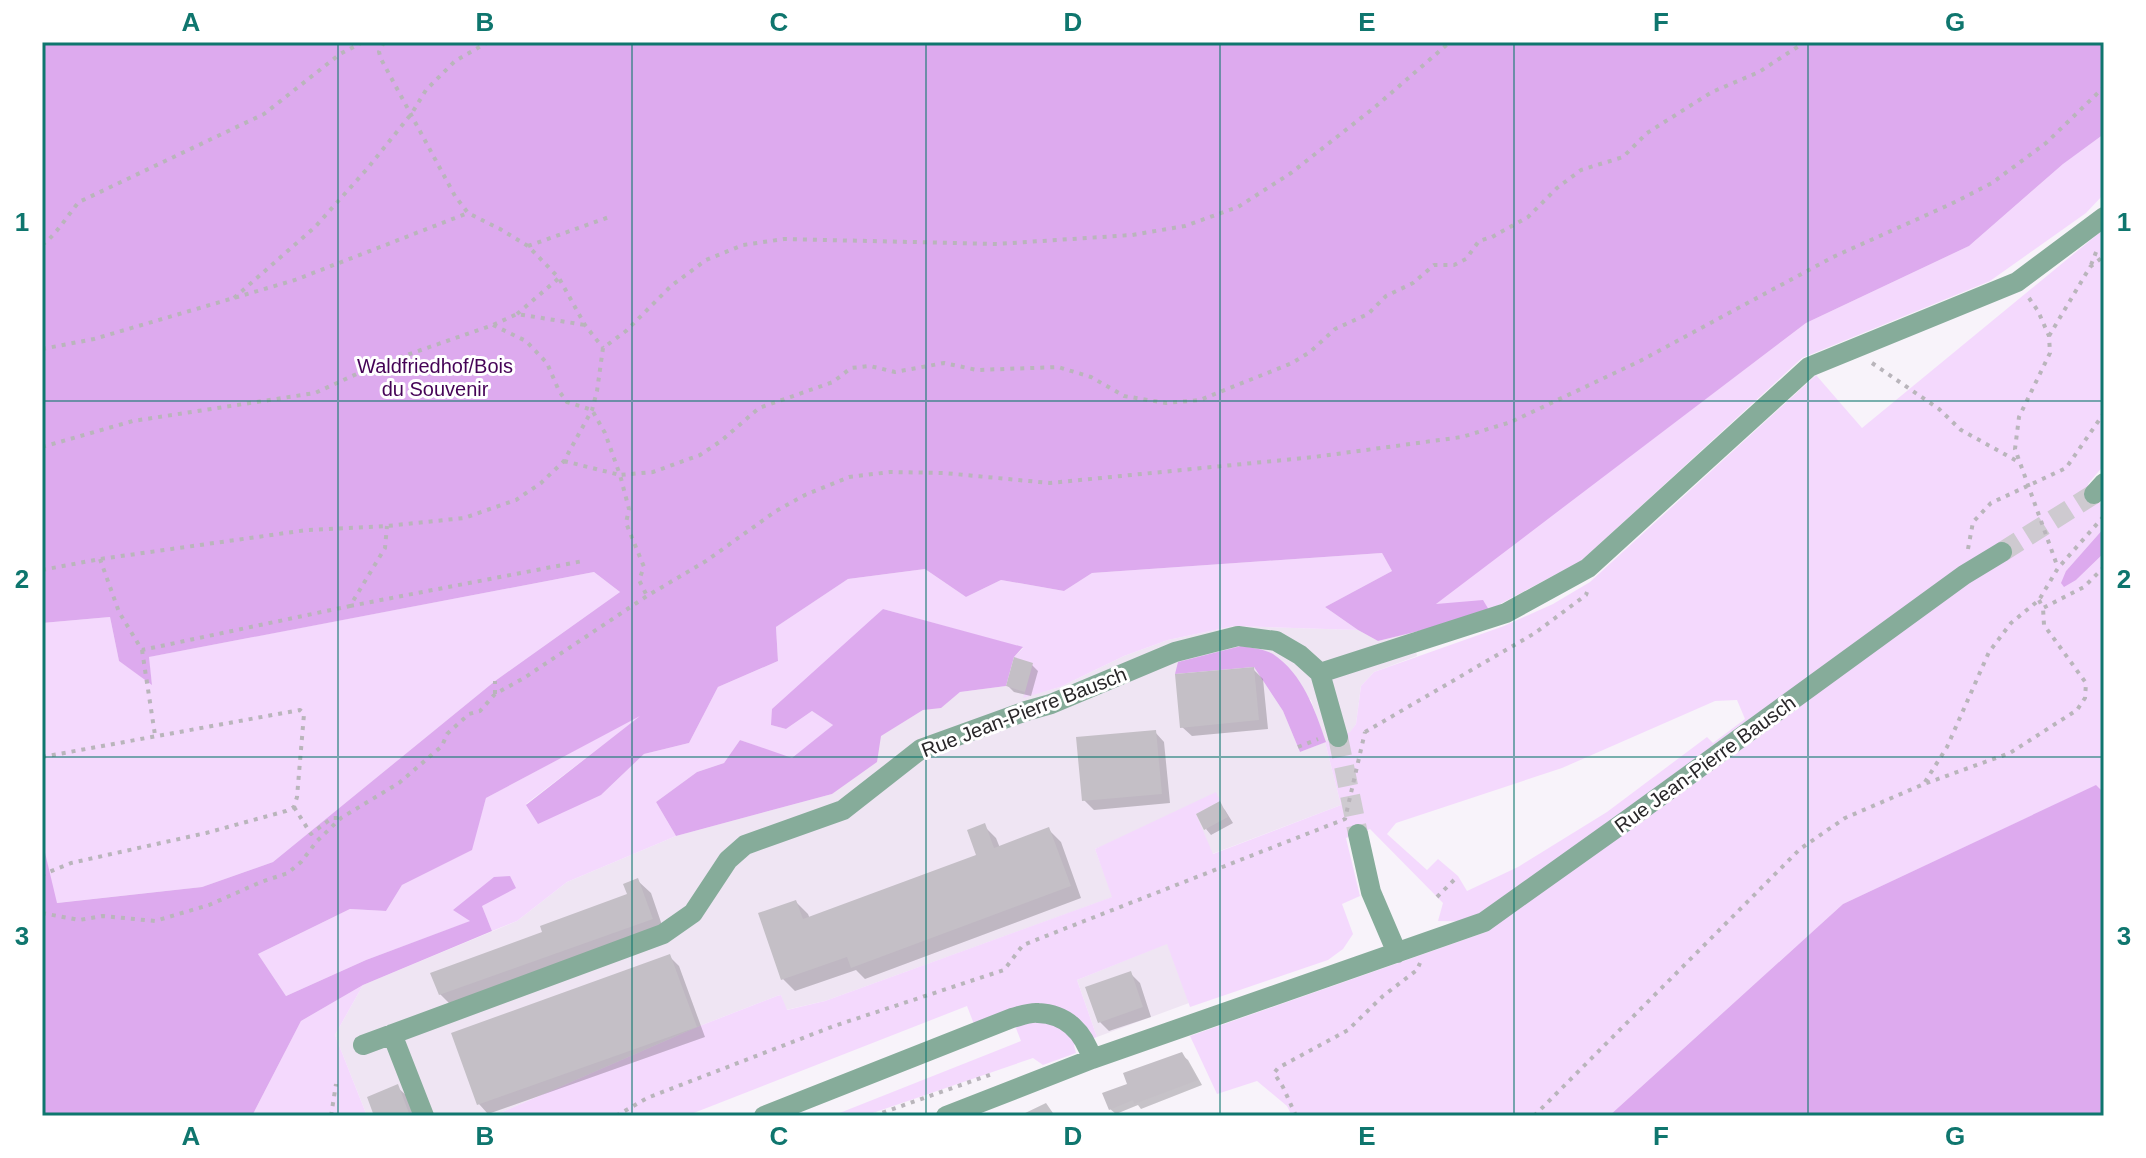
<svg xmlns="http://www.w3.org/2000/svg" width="2146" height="1158" font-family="Helvetica,sans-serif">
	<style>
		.built { fill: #efe5f3; fill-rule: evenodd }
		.green { fill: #f4d9fd; fill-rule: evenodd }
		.forest { fill: #dae }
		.shadow { fill: #0003 }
		.building { fill: #c4bfc6 }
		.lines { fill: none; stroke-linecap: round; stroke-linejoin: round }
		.minor-tunnel { stroke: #cecad0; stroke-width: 20; stroke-dasharray: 20 10; stroke-linecap: butt }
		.path { stroke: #b9b5bb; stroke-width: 4; stroke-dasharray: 4 6; stroke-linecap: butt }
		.minor { stroke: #86ac9a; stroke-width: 20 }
		.grid { fill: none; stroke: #0f766e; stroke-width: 2; stroke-opacity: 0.55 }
		.labels { text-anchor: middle; stroke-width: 6; stroke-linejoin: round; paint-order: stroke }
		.park-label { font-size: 20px; fill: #450356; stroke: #fff }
		.street-label { font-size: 20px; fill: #282628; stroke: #fff }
		.neatline { fill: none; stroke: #0f766e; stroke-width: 3 }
		.grid-label { font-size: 26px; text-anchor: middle; font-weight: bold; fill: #0f766e }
	</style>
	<rect width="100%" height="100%" fill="#f8f3fa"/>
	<path class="built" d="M1234,626L1358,630L1378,641L1412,632L1417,656L1374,672L1361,686L1356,724L1350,733L1325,742L1341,805L1212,854L1195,814L1219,801L1095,849L1113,897L825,1001L786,1010L781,995L777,996L697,1027L493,1116H367L335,1035L363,985L517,921L567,882L676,836L832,794L880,736L923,710L941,707L960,692L1006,686L1025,692L1024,697L1060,687L1124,656L1168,640ZM1254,667L1311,700L1325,742L1300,752L1283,711Z
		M1168,943L1189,1003L1097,1037L1077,980Z"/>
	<path class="green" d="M2104,134V194L2086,213L1990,281L1802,358L1581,561L1489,610L1434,604L1806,323L1969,246L2064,163Z
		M2104,229V465L2088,484L2102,506L2104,505V528L2066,571L2076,580L2104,553V793L2095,786L1843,904L1609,1116H1292L1287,1106L1257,1081L1217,1094L1190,1036L1489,931L1484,922L1438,921L1443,903L1370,829L1346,838L1360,896L1342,904L1353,934L1343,949L1328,960L1190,1007L1167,944L1077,980L1097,1037L1074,1045L1076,1053L1043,1065L1033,1058L864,1116H832L1021,1041L1012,1018L977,1032L967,1006L686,1116H493L697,1027L777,996L781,995L787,1010L825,1001L1112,897L1095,849L1216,792L1220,801L1196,814L1213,854L1341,805L1325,742L1350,732L1356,724L1361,686L1374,672L1504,626L1553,604L1590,582L1816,375L1862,428ZM1737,700L1745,719L1713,743L1707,737L1607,812L1518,867L1467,891L1458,876L1438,859L1427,870L1387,834L1396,823L1562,768L1715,701Z
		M1382,553L1392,571L1325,607L1358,630L1234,626L1168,640L1124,656L1060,687L1023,698L1025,692L1006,686L1014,657L1023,648L883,609L771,725L786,729L812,711L833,725L792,759L740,740L724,763L697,772L656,802L676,836L567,882L517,921L492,931L482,906L454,909L471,921L366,960L286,996L258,954L350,909L386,911L402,885L471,850L486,798L646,712L526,804L601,795L644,754L689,743L718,687L778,661L776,627L848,579L925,569L966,597L1001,580L1064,591L1092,573Z
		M594,572L620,592L495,681L273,862L202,887L56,903L42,840V623L110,617L119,661L152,684L148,657Z
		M363,985L335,1035L367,1116H252L301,1021Z"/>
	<path class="forest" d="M42,42H2104V134L2063,164L1969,246L1806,323L1436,604L1483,600L1489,610L1435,627L1378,641L1358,630L1325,607L1392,571L1382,553L1092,573L1064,591L1001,580L966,597L925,569L848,579L776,627L778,661L718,687L689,743L644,754L601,795L538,824L526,805L640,716L486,798L472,850L402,885L386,911L350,909L258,954L286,996L366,960L470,921L453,910L494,877L510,876L516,888L482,906L492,931L363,985L301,1021L252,1116H42V840L57,903L202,887L273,862L495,681L620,592L594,572L149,657L152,685L119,661L110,617L42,623Z
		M2104,528V553L2076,580L2064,587L2061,583L2066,571Z
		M883,609L1023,647L1014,657L1006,686L960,692L941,708L923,710L881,736L877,762L832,794L676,836L656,802L697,772L724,763L740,740L792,758L833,725L812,711L786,729L771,725L772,709Z
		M1241,646C1251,648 1265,649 1273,654C1303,674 1315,710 1326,742L1300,752L1283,711L1254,667L1175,674L1178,662Z
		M2096,785L2104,793V1116H1609L1843,904Z"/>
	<path class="shadow" d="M1032,665L1038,671L1031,696L1014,692L1008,686Z
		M1253,669L1263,679L1268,729L1192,736L1182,727Z
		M1155,732L1164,742L1170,803L1094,810L1084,800Z
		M1219,804L1225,810L1233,823L1211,835L1206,829Z
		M984,826L996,838L1000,848L1049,830L1061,842L1081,898L865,979L856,970L795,991L783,979L796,902L808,914L810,919L979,856Z
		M638,881L651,893L664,931L453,1007L440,994L545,934L630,896Z
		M670,957L679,966L705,1037L488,1114L479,1104Z
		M1130,973L1140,983L1151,1017L1109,1031L1100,1022Z
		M1182,1055L1188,1060L1202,1085L1141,1109L1138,1105L1116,1114L1110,1109L1129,1085Z
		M397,1087L407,1096L415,1116H376Z
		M1046,1103L1055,1116H1019Z"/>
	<path class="building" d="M1014,657L1033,663L1025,692L1006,686Z
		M1254,667L1259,720L1180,728L1175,674Z
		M1156,730L1162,794L1082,801L1076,737Z
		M1220,801L1228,817L1204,830L1196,814Z
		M985,823L994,848L1049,827L1071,886L851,968L847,957L781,980L758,913L796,900L803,919L976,855L967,830Z
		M638,878L653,919L439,995L430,973L542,932L540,926L627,894L623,884Z
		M670,954L697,1027L477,1105L451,1033Z
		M1131,971L1143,1007L1098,1023L1085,987Z
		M1182,1052L1198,1080L1134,1104L1133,1100L1109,1110L1102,1093L1127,1084L1123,1073Z
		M398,1084L410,1116H374L367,1097Z"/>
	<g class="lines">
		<path class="minor-tunnel" d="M2002,552L2094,494
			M1338,737L1358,834"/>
		<path class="path" d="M384,42L379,52L381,59L455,196L468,213L500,229L528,246L559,278L585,325L603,348
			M42,245C58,233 66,217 79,202L264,114L340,54L363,42
			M528,246L612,216
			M2091,265L2098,247
			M234,298L315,227L367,169L412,113L426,90L455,61L488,42
			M2029,298L2038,311L2049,336L2050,353L2019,417L2015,449L2058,568
			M517,314L559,278
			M493,325L526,341L547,363L559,391L567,402L592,410L605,433L620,475L653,472L700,455L721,441L759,408L833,382L851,368L870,366L895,372L944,363L977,370L1058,367L1091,377L1124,396L1166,403L1200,400L1292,363L1310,352L1335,329L1368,314L1386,296L1413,283L1434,265H1454L1466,259L1479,241L1492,237L1528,217L1557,188L1581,170L1623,157L1647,133L1712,92L1759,72L1805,42
			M2049,336L2090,267L2104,256
			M42,349L94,339L295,280L468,213
			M1872,363L1939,409L1961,430L2017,461
			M42,447L133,421L315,393L372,367L493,325L517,314L585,325
			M564,461L620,475L629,509L626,523L644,567L639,580L647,596
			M1968,549L1973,522L1991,503L2066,468L2104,413
			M100,559L119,612L142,650L350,606L385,548L387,526
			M42,570L100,559L307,530L387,526L464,518L516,500L541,483L564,461L592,410L597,391L603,348L626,331L671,286L706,260L743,245L784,239L997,244L1132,235L1185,226L1238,207L1291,173L1375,107L1450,42
			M2039,600L2043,608L2084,587L2104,567
			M350,606L583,561
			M142,650L155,735
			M495,694V681
			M1365,732L1535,633L1586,595L1587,592
			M1298,747L1318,739
			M42,757L300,710L304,714L297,797L294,807L286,811L206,833L71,863L42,875
			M1925,782L1947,747L1989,652L2011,623L2039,600L2058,568L2104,516
			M294,807L311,834L332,818H339
			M1437,897L1458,876
			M42,913L79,920L103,916L155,921L209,905L261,882L288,873L301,862L317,841L341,818L399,783L442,746L447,734L469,714L480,711L495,694L524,678L647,596L706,561L776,511L805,495L849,477L890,472L944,473L1050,483L1314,457L1462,437L1511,422L1640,361L1833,257L1951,204L1992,183L2046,143L2104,87
			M331,1116L336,1084
			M616,1116L647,1098L834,1026L1004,970L1023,945L1345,819L1365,732
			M873,1116L995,1073
			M1296,1116L1283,1087L1274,1073L1278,1068L1348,1030L1383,996L1417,970L1420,963
			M1534,1116L1800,849L1845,818L1924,784L2010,753L2077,710L2085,698L2086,683L2044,625L2043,608"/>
		<path class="minor" d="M2094,494L2104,483
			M1320,673L1506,613L1588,568L1809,367L2017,282L2104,217
			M1358,834L1371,892L1397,953
			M392,1034L424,1116
			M363,1045L663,934L693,913L728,860L745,845L843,810L921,749L1026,711L1051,704L1175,652L1238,636L1276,641L1300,655L1320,673L1338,737
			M764,1116L1012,1018C1020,1016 1030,1012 1038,1013C1067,1014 1084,1033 1092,1059
			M946,1116L1092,1059L1484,922L1630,818L1964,575L2002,552"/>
	</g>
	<path class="grid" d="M338,42V1116M632,42V1116M926,42V1116M1220,42V1116M1514,42V1116M1808,42V1116M42,401H2104M42,757H2104"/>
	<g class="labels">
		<g class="park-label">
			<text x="435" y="373">Waldfriedhof/Bois<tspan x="435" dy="23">du Souvenir</tspan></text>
		</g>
		<g class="street-label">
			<text transform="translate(1024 712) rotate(-21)" y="7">Rue Jean-Pierre Bausch</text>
			<text transform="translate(1705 764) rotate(-36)" y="7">Rue Jean-Pierre Bausch</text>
		</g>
	</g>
	<rect width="2146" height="1158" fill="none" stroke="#ffffff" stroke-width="88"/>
	<rect x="44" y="44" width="2058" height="1070" class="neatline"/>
	<g class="grid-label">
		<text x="191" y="31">A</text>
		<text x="485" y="31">B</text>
		<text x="779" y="31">C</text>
		<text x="1073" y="31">D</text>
		<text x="1367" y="31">E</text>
		<text x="1661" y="31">F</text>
		<text x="1955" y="31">G</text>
		<text x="22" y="231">1</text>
		<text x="2124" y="231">1</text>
		<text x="22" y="588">2</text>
		<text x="2124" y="588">2</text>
		<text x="22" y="945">3</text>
		<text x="2124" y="945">3</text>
		<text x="191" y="1145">A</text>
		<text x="485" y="1145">B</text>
		<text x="779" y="1145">C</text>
		<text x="1073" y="1145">D</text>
		<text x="1367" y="1145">E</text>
		<text x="1661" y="1145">F</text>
		<text x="1955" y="1145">G</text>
	</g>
</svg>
